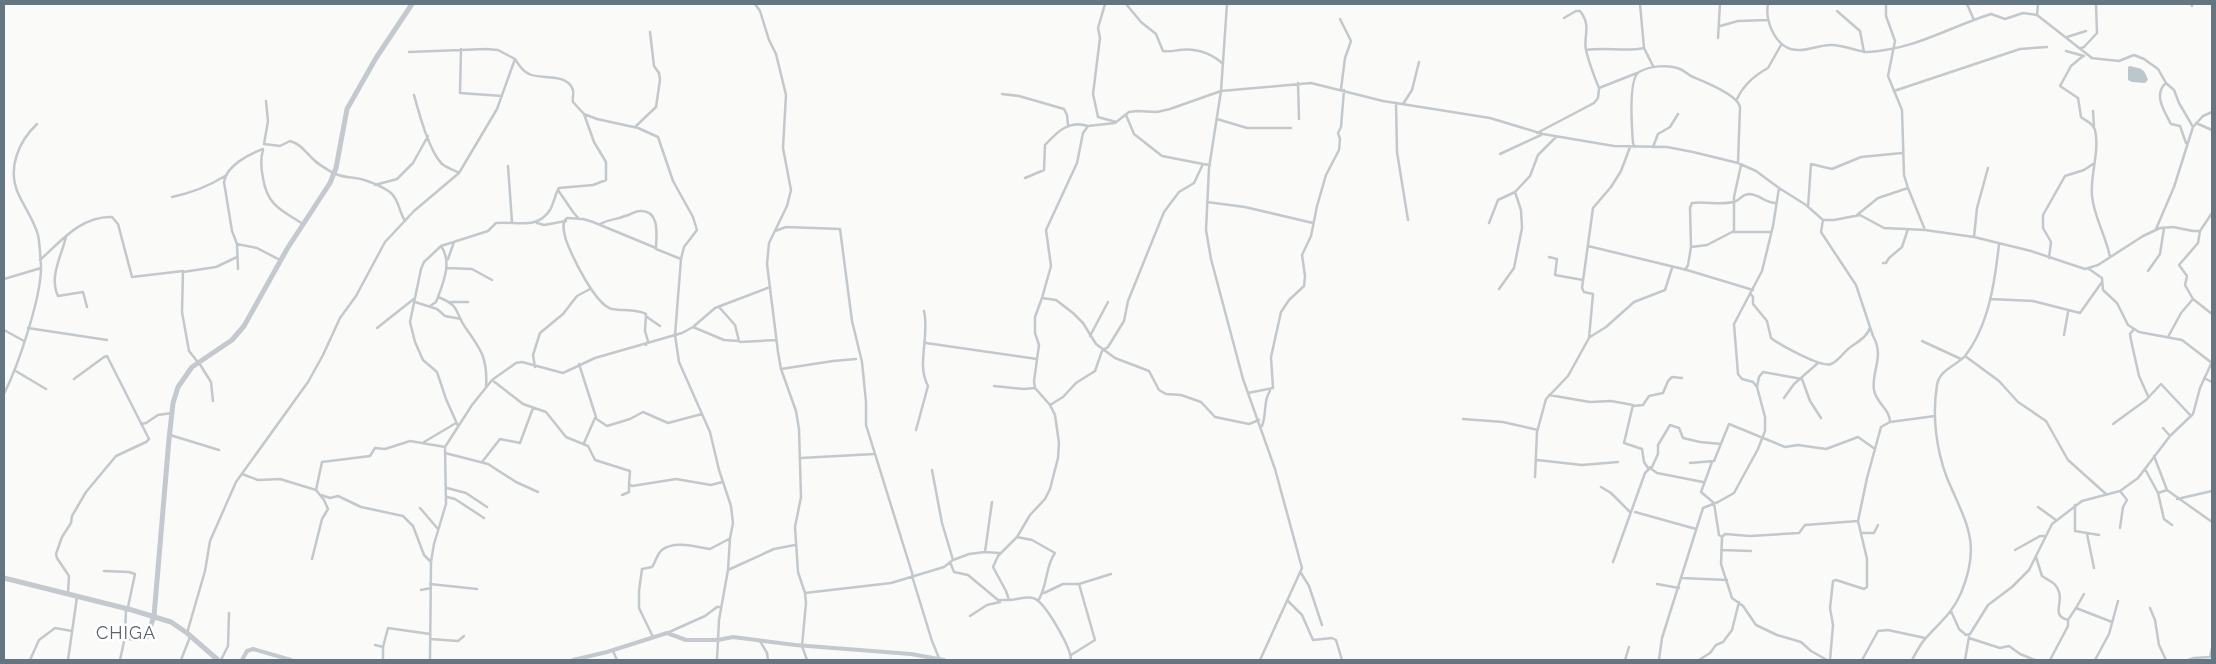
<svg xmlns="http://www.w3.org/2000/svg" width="2216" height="664" font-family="Raleway,sans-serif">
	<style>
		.water { fill: #bbc7cb }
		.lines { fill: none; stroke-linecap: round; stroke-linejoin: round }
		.street { stroke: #c3c8cc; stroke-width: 2.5 }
		.secondary { stroke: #c3c9ce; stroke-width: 4 }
		.primary { stroke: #c3c9ce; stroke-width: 5 }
		.labels { text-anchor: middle; stroke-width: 5; stroke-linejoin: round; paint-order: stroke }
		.quarter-label { font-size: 18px; letter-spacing: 1px; fill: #57646e; stroke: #fff }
	</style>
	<rect width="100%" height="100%" fill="#fafaf8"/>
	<path class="water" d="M2130,66C2142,69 2144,68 2148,80L2145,83L2132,82L2128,80V67Z"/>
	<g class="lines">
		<path class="street" d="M755,4L760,11L769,40L776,54L786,95L783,148L791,190L787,206L769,243L767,264L778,352L781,369L796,411L799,429L801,497L795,527L798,572L805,593L806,603L802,646L807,660
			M1105,4L1098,28L1100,38L1093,94L1098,117L1116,122
			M1126,4L1141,22L1156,34L1163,51C1169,52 1173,51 1179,50C1196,48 1211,53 1223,64
			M1227,4L1221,91L1209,168L1206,230L1211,259L1243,379L1275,469L1302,568L1260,660
			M1640,4L1644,48L1653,66
			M1768,4C1764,23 1778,52 1800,50C1810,50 1820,45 1830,45C1843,44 1856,52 1868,52C1916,49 1947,28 1991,14L2005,19L2023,13L2037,15L2092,58
			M1886,4V16L1895,41L1888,76L1902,110L1904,175L1908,188L1925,230
			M1967,4L1974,20
			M2191,4L2192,6
			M1837,11L1860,31L1864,52
			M2037,15L2038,4
			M1564,18L1576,11H1580C1592,26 1583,36 1586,50C1589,63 1594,76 1599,88L1637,73
			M1340,19L1351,41L1345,58L1341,89
			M1720,26L1738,21L1767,20
			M2067,37L2086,31
			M1718,38L1720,4
			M2081,48L2084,47L2097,33L2096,4
			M461,49L460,93L502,96
			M1586,50C1606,47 1625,52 1644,48
			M2066,51L2084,56
			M2083,56L2071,66L2060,86L2078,98L2081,117C2086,121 2093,123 2095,130C2100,151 2090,174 2092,196C2094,217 2106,236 2110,257
			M2091,58L2119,61L2134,55L2144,59L2158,69L2166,83L2174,90L2179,103L2193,127
			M1298,83L1299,119
			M2166,83C2153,94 2164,111 2171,124L2180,126L2186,143
			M1894,91L2020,49L2047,47
			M1002,94L1019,96L1064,109L1067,115L1068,125
			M414,95C419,113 429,151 442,164C447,168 454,170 459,173
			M1737,99C1744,84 1755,75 1768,68L1781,45
			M1396,103L1397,152L1408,220
			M1403,104L1412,90L1419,62
			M2093,111L2094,126
			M584,114L597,119L638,128L658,137L673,181L693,217L697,230L684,247L681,259L675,335L679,362L710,432L719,470L731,506L733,523L730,538L728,570L719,620L717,660
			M1126,115L1134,134L1162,156L1203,164
			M1217,119L1247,128H1291
			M2196,123L2212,130
			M635,127L656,107L660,80L659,73L654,66L650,32
			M1537,133L1594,103L1598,98L1599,89
			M264,144L280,146L290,141C301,144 306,153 314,160C319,165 327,169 333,173C342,177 347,177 355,178C365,179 384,187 391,193C399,200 399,212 405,221
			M264,144L268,121L266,101
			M1635,147L1633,143C1632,130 1628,79 1639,72C1649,66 1669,64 1680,69C1685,71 1688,75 1693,77C1705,82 1738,95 1740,107L1738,163
			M1653,147L1658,134L1670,127L1678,114
			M263,149C249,154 226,166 224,182L232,231L237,244L257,248L280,260
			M263,150C260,159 261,168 263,178C267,205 281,210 303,224
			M1500,154L1541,135
			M508,166L512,222
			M1025,178L1044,170L1045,145C1058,131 1069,120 1088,126
			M375,185L397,179L413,163L428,136
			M558,190L573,212L579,219
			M172,197C191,193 209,186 225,176
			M1207,202L1245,207L1313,223
			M1808,207L1811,164L1832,169L1861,157L1902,153
			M1857,215L1878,198L1908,188
			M1823,220L1821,232L1856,285L1873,336C1885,357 1871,371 1874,390C1876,403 1890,409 1890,422
			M537,223L544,225L566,221
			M1489,223L1498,200L1515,192
			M600,224C609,219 616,220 625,216C630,215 635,211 640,211C661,210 656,237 656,249L681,259
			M2156,229L2174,187L2193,127L2203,116L2212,112
			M775,231L786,227L840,229L852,321L862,362L866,402V425L913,576
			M1733,232H1771
			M66,237C61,257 49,277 58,296L83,292L87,307
			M1974,237L1977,208L1988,168
			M237,244L238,269
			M441,246C452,261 444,281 438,297C461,306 454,311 465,327C481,349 488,359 486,387
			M1588,246L1687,270L1753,290
			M1691,247L1690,208L1692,203C1705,201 1725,206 1736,201C1742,198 1742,194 1750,194C1760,195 1766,203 1776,203
			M1549,257L1557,259L1555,275L1583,280
			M2049,258L2051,242L2043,228V215L2065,176L2084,170L2093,164
			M448,259L454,242
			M40,260C61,241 81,216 112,217L118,224L132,277L183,271L182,312L189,351L201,366L211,382L213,401
			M1883,263H1886L1889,258L1902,247L1908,229
			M447,268L472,269L492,280
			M2089,269L2102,278L2103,290L2117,303L2128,325L2139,332L2182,340L2212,363
			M1685,270L1688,265L1691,247L1707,245L1734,231V197L1741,165
			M2148,271L2160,254L2164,228
			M183,272L216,267L237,257
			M4,279L41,268
			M1499,289L1514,268L1522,228L1521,210L1515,192L1530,176L1538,155L1556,137
			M1750,293L1753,297V304L1767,321L1771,338C1780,345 1822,368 1831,364C1839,361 1844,351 1852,346C1859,341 1868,336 1870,327
			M1042,298L1056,300L1073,313L1083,323L1096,344L1115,358L1149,371L1159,390L1166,394L1181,395L1201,402L1215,417L1249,424L1259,420
			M1990,299L2033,301L2080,313L2102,282
			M2193,299L2212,314
			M415,302L437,309L445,316L461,319
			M450,302H468
			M430,306L436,302L438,297
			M647,317L660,326
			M693,327L724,340L739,341L735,325L719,307
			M28,328L107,340
			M377,328L415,298
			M2134,329L2130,334L2131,340L2139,376L2148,396
			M4,330L24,341
			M2064,335L2068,312
			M1090,336L1108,302
			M1590,337L1606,327L1634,302L1665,290L1672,268
			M2168,337L2181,313L2193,299L2185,285L2187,276L2179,265L2198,243L2200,231
			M1922,341L1961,359
			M740,342L776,340
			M926,343L1037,359
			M646,345L648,341L645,331L646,314C635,309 624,311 612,309C595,305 572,256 566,240C564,233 561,222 567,218L583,219L593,222L656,248
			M1965,356L1999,381L2018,402L2046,421L2068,460L2106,494
			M579,364L596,417
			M535,367L533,355L540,333L563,314L577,296L590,289
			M781,369L833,361L856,359
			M14,370L46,389
			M2204,378L2212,382
			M492,380L523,404L546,412L566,437L588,446L595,460L630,471L629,484L632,486L676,479L711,485L722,482
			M994,386L1024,389L1035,388
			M1757,387L1759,377L1763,372L1802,379L1810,401L1821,418
			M1248,393L1273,388L1271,357L1281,312L1289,300L1304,286L1305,276L1302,255L1311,236L1317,206L1326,175L1339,150L1340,139L1338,133L1341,127L1344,90
			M4,394C18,366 42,296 41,265C40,256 40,244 38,235C34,220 24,207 18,193C7,168 19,141 37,124
			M1549,395L1590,402L1611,401L1633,405L1624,443L1642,449L1644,462L1648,468L1652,467L1658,454V445L1670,425L1679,428L1683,438L1700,442L1721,444
			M1784,398L1794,384L1818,363
			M1050,405L1063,397L1076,383L1095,371L1102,351L1108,347L1124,321L1128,301L1164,212L1179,192L1194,183L1203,164L1210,165
			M1633,406L1643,405L1649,396L1663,393L1668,381L1672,377L1682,378
			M1463,419L1503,422L1538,430
			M141,424L146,423L158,415L172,413
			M2113,424L2146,400L2161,384L2191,416
			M458,426L446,399L437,372L423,360L415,342L410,322L421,269L424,262L441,246L488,231L496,223C517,221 537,230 550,210C554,203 555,194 559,188L593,185L606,180V162L594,142L584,114L573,102C572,98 574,94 573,90C567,72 541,80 529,74C522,71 519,65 515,59
			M1262,426C1267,414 1263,400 1270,391
			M2163,428L2170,436
			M916,430L928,386C916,364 930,337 924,311
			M170,435L219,450
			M424,442L456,423
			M584,443L595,418L607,426L630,419L643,412L668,423L702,414
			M445,453L488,464L516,482L538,492
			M2154,456L2167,490L2212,522
			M801,458L874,454
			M1537,460L1582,465L1618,462
			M482,462L500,439L520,443L533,408
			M1712,462L1701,492L1714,503L1719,535L1722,537L1721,564L1732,598L1743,606L1756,625L1777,635L1801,642L1811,651L1827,660
			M1690,463L1714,461L1729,424L1785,447L1798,445L1826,449L1858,437L1875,449
			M2145,469L2158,493L2164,519L2172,525
			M932,470L942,523L953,560
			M242,474L258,480L280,479L316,490
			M1535,477L1537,432L1546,399L1568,376L1589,338L1593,294L1584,292L1582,288L1593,208L1611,187L1621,171L1630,147
			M1601,487L1611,493L1630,512
			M447,488L466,493L487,507
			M2120,491L2127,500L2123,507L2120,528
			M2158,493L2167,490
			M321,495L330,498L338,496L361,507L403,516L413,526L424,555L431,562
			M622,495L629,492V486
			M447,497L455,499L484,518
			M2177,499L2212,491
			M2075,505V531L2099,535
			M2038,507L2056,520
			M420,508L438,529
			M1635,512L1696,529
			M1858,521L1867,478L1881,427L1890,422L1935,416
			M1862,533H1874L1878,525
			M2087,534L2094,568
			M1017,537L1032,540L1055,553C1045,566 1048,586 1038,601
			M1722,537L1725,534L1750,536L1799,533L1805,525L1858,521L1867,559V587L1864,589L1836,580L1833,581L1830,608L1833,625L1830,660
			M1721,550L1751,551
			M2015,550L2040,536H2044
			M985,552L992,502
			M2036,557L2042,576C2049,581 2056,582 2059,592C2063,603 2051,616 2068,620L2076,608
			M312,559L322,519L328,509L324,500L316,490L322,462L370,456L375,448L385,449L410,441L445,447
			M950,562L954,572L968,575L998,600H1009
			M1613,562L1645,473L1650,468L1657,473L1703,482
			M728,570L774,549L795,545
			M104,571L129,572L135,574L128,607L126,609L125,637L120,660
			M1301,573L1309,586L1322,625
			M912,576L932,641L939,658
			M1682,578L1727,580
			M430,584L477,589
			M1657,584L1679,588
			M421,590L431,588
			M68,593L69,576L57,558L56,554L62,537L71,523L72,516L86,492L116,456L146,442L149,439L107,356L104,357L74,379
			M805,593L891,583L944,567L953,560L969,554L985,552L999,553
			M1044,593L1063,584H1079L1111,574
			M2084,594L2076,608L2112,622
			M1288,601L1302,615L1313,640L1332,638L1336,640L1342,660
			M2150,608L2155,620L2159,645L2166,660
			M1951,611L1959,629L1966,635L1970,634L1988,605L2012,587L2029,570L2052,524L2082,501L2120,491L2138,478L2170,436L2193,414L2200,388L2212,362
			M970,616L987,605L1000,602
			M187,633L205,571L210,541L236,482L308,382L323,355L340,318L356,296L385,242L414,211L459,173L497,109L515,59L498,50L486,49L409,52
			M667,633L705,616L717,607H721
			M653,637L639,608V591L642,569L652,567C656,562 656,555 662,550C674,540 697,547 710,549L729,539
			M1969,638L2000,648L2009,646L2020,654L2035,660
			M430,639L458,641L464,636
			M760,641L767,653L768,660
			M375,645L383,647V660
			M383,647L388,628L430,634
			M613,651L617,660
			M1071,655L1095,640L1079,584
			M30,660L39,640L55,628L72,631
			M68,660L77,597
			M181,660L190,637
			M221,660L228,646L229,613
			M430,660L431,562L434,544L446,504L445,447L472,405L492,380L516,363L522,362L563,373L595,358L682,333L693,327L715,308L770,287
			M1071,660C1071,648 1045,601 1033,598C1026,596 1016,600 1009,600L1006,591L993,567L998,556L1017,537L1030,515L1045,499L1050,489L1058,458L1059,443L1055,415L1050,405L1035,388L1034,381L1039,345L1035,333V317L1042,298L1051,266L1046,230L1077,163L1083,133L1088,126L1115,123L1129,112L1137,111L1157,112L1170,109L1221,91L1311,83L1383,101L1490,118L1543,134L1614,146L1667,147L1693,152L1738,163L1756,171L1779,188L1806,205L1823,220H1834L1860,215L1884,228L1925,230L1974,237L2031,251L2085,269L2098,265L2143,236L2160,228L2173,227L2193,231H2200L2212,213
			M1625,660L1629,647
			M1659,660L1662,638L1703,508L1718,502L1734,493L1758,449L1765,431V417L1757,387L1753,382L1742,379L1738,374L1734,324L1762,271L1773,226L1779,188
			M1699,660L1710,653L1716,645L1723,642L1732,630L1739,602
			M1862,660L1878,631L1888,630L1925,638
			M1912,660C1916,653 1920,644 1926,638C1940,622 1952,614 1961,593C1982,543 1966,523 1947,478C1936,449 1932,415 1937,385C1939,370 1956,366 1965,356C1989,325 1995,281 1999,244
			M1965,660L1969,637
			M2050,660L2068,626V620
			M2095,660L2109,634L2118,601
			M2188,660L2194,658L2210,657L2212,648"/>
		<path class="secondary" d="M242,660L247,651L253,649L291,660
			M573,660L607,652L667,633L686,640H718L733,637L795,645L911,654L944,660"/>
		<path class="primary" d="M4,578L132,610L171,622L187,633L218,660
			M125,637L136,639L147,637L154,616L169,439L173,403L178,387L192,367L232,340L244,326L287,249L330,183L336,168L347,109L376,58L412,4"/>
	</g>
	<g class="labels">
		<g class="quarter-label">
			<text x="126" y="639">CHIGA</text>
		</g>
	</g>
	<rect width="2216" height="664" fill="none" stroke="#657683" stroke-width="10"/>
</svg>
